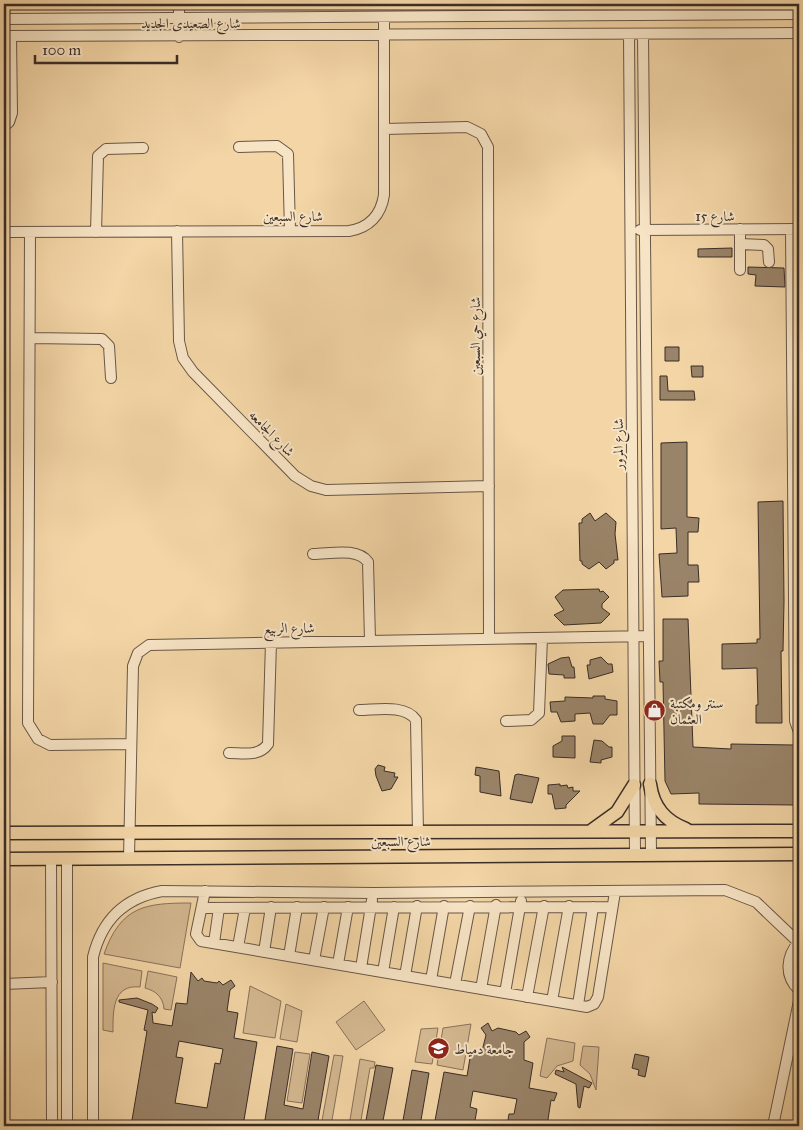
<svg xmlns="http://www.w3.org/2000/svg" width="803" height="1130" font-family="'IM FELL Great Primer',Amiri,serif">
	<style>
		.green { fill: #d4b890; stroke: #87725c }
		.building { fill: #9a8469; stroke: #3a2d27; fill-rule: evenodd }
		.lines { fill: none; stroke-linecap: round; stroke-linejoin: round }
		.minor-casing { stroke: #685747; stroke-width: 12 }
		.major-casing { stroke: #3a2d27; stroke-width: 15 }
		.minor { stroke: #f7e4c5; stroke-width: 10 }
		.major { stroke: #f3d5a6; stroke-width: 12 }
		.labels { text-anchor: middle; stroke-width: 4; stroke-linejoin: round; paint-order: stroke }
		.street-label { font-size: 14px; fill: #3a2d27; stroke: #f7e4c5 }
		.poi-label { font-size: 14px; fill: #3a2d27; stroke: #f7e4c5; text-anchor: start }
	</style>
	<rect width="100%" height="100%" fill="#f3d5a6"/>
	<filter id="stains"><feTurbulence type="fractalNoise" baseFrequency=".004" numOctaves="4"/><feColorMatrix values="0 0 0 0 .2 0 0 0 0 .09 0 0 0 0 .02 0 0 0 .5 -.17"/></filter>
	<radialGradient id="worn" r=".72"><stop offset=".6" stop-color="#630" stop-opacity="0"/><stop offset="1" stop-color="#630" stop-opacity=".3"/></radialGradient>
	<path class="green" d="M191,903L180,968L104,954C121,906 145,903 191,903Z
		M103,963L142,971L140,987C112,984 113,1012 113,1032L103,1030Z
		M148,971L177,977L171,1010L164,1009C163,997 156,991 145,988Z
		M250,986L281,1001L275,1038L243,1033Z
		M364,1001L385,1030L356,1050L336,1022Z
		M286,1004L302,1011L297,1042L280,1039Z
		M471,1024L463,1070L437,1065L443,1028Z
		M438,1028L432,1064L415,1062L421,1029Z
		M547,1038L575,1043L573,1061L557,1066L547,1078L540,1076Z
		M583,1046L599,1047L596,1090L590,1074L580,1065Z
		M295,1052L310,1054L302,1103L287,1101Z
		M334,1055L343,1056L331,1126H321Z
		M360,1059L375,1062L374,1068H370L360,1126H349Z"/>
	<path class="building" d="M732,248V257H698V249Z
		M748,267L784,268L785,287L755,286L756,275L748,274Z
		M665,347H679V361H665Z
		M691,366H703V377H692Z
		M660,376H667L668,391H694L695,400H660Z
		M687,442V517L699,518L698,532H688V565H698L699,582H688V596L662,597L659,554L677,553L676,528L661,529V443Z
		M783,501L784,601L783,651H781L782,723H756V705H758L757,668L722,669V644L757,643V639H760L758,502Z
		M590,513L595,521L606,513L616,522L615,534L618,560H614V563L606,569L599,562L589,569L582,564V561H580L579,523H582V519Z
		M599,589L600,592L603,591L609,597L602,604V608L610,614L601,623L564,625L554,615L564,610L555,597L563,590Z
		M663,619H688L693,747L731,749V744L794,745V805L699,804V793L671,794L665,781L663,682H660L659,661H663Z
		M569,657L572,667H574L575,678H564V675L549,674L548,664L561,658Z
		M601,657L608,664H612L613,672L589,679L587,665H590V660Z
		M593,696H605V699L617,701V715H610L603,724H593L590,713L575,714V721L561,722L557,712H551L550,702L565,701V697L593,698Z
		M562,736H575V758L553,757V746L562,741Z
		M594,740L602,741L609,747H612V757L601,760V763L590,762Z
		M378,765L385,767L384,771L395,773L394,777H398L391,789L382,791L376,776L375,769Z
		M476,767L499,771L501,796L480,792V776L475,775Z
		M518,774L539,778L532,803L510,799L515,775Z
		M560,784V786L567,785L568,788L573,787V791H580L566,805V808L555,809L552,794H548V785Z
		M191,972L198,981L202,978L204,981L217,983L219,981L223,985L231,980L235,986L230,990L227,1011L238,1013L234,1038L257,1042L243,1126H131L147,1031L144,1030L148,1010L119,1002V1000L137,998L152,1004L158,1008L155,1013L152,1012L153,1023L172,1026L176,1003L187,1004ZM179,1041L223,1049L220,1064L215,1063L207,1108L175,1103L183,1058L176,1057Z
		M488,1023L492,1031L498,1028L516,1032L519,1035L526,1031L530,1037L524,1042V1060L533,1063L529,1088L557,1093L554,1101L551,1100L547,1126H507L509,1114H514L517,1099L473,1091L470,1107L477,1109L474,1126H434L444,1072L467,1076L471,1052L481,1055L486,1035L481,1028Z
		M277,1046L293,1049L284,1105L303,1109L312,1052L329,1056L317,1126H264Z
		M635,1054L649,1057L645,1077L638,1075L639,1070L632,1068Z
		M376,1065L393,1068L382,1126H365Z
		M562,1067L592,1083L589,1088L584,1086L580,1108L578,1107L576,1084L555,1074L556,1070L564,1072Z
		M412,1070L429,1073L420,1126H402Z"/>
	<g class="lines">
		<defs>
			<path id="minor" d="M179,4V37
				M643,4V15
				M4,19L799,14
				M629,34L635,854
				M643,34L651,854
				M4,36L799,33
				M4,126L9,122L12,113L11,36
				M384,129L467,127L481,134L488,147L489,638
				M239,147L277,146L288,154L290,231
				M791,229L795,721L799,732
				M640,230L799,229
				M177,231L179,341L183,358L193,372L295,476L311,486L326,490L489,486
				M4,232L349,231C369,228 381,215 384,195V17
				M30,232L28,723L38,739L50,745L131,744
				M96,232L98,156L106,149L143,148
				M740,244L764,245L768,249L769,262
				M740,270V229
				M30,338L102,339L109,346L111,378
				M313,554C330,554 357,547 368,562L370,640
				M359,710C376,710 405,704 416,720L418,833
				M506,721L531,720L539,713L542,638
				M229,753C243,753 259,757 268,744L271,642
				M51,858L52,1126
				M129,858L133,666L138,653L149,645L649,636
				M205,891L196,934L201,941L587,1007L594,1004L598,997L615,892
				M202,908L612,907
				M799,942C786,956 784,976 799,990
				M214,943L219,908
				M238,947L245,908
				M264,952L271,907
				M289,956L297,907
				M314,960L324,907
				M338,964L348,907
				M361,968L372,900
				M383,972L394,907
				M405,976L417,906
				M431,980L444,906
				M4,984L52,982
				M455,984L470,906
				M481,989L496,905
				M505,993L521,901
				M527,997L544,906
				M552,1001L569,906
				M578,1005L593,907
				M67,1126V858
				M93,1126V957C102,920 124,898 162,891L374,893L725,890L756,902L799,943
				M773,1126L799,1001"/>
			<path id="major" d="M650,784C653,807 665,821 686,829
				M592,830L617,812L634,785
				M4,833L799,831
				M4,859L799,854"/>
		</defs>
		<use href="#minor" class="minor-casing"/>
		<use href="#major" class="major-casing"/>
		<use href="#minor" class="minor"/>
		<use href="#major" class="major"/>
	</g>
	<defs>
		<symbol id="shop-disc" viewBox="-11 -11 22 22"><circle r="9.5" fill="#8f2418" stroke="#f7e4c5"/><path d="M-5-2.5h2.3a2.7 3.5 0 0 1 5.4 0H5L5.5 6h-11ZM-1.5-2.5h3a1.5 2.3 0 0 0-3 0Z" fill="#fff"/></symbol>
		<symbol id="university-disc" viewBox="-11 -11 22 22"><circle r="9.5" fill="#8f2418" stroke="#f7e4c5"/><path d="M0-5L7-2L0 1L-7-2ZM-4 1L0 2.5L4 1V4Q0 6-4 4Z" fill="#fff"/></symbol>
	</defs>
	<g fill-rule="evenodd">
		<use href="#shop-disc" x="642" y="698" width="25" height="25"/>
		<use href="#university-disc" x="426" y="1036" width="25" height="25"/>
	</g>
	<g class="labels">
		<g class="street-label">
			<text x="191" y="28">شارع الصعيدى الجديد</text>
			<text x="293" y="221">شارع السبعين</text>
			<text x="715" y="221">شارع 15</text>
			<text transform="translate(475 336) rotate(-90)" y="5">شارع حي السبعين</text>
			<text transform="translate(272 433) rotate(46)" y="5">شارع الجامعه</text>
			<text transform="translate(618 444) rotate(-90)" y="5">شارع المرور</text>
			<text transform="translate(289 628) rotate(-1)" y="5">شارع الربيع</text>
			<text x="401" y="846">شارع السبعين</text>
		</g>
		<g class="poi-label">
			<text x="670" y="708">سنتر ومكتبة<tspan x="670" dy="16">العثمان</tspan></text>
			<text x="454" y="1054">جامعة دمياط</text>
		</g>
	</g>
	<rect width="803" height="1130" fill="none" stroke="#f3d5a6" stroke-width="20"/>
	<rect x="5" y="5" width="793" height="1120" fill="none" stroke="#3a2d27" stroke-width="2.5"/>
	<rect x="10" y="10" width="783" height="1110" fill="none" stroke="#3a2d27"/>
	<path d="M35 55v8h142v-8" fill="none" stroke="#3a2d27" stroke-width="2.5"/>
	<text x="42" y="55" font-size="15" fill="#3a2d27" stroke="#f7e4c5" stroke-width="4" paint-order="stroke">100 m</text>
	<rect width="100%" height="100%" filter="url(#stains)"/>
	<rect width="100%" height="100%" fill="url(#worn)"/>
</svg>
